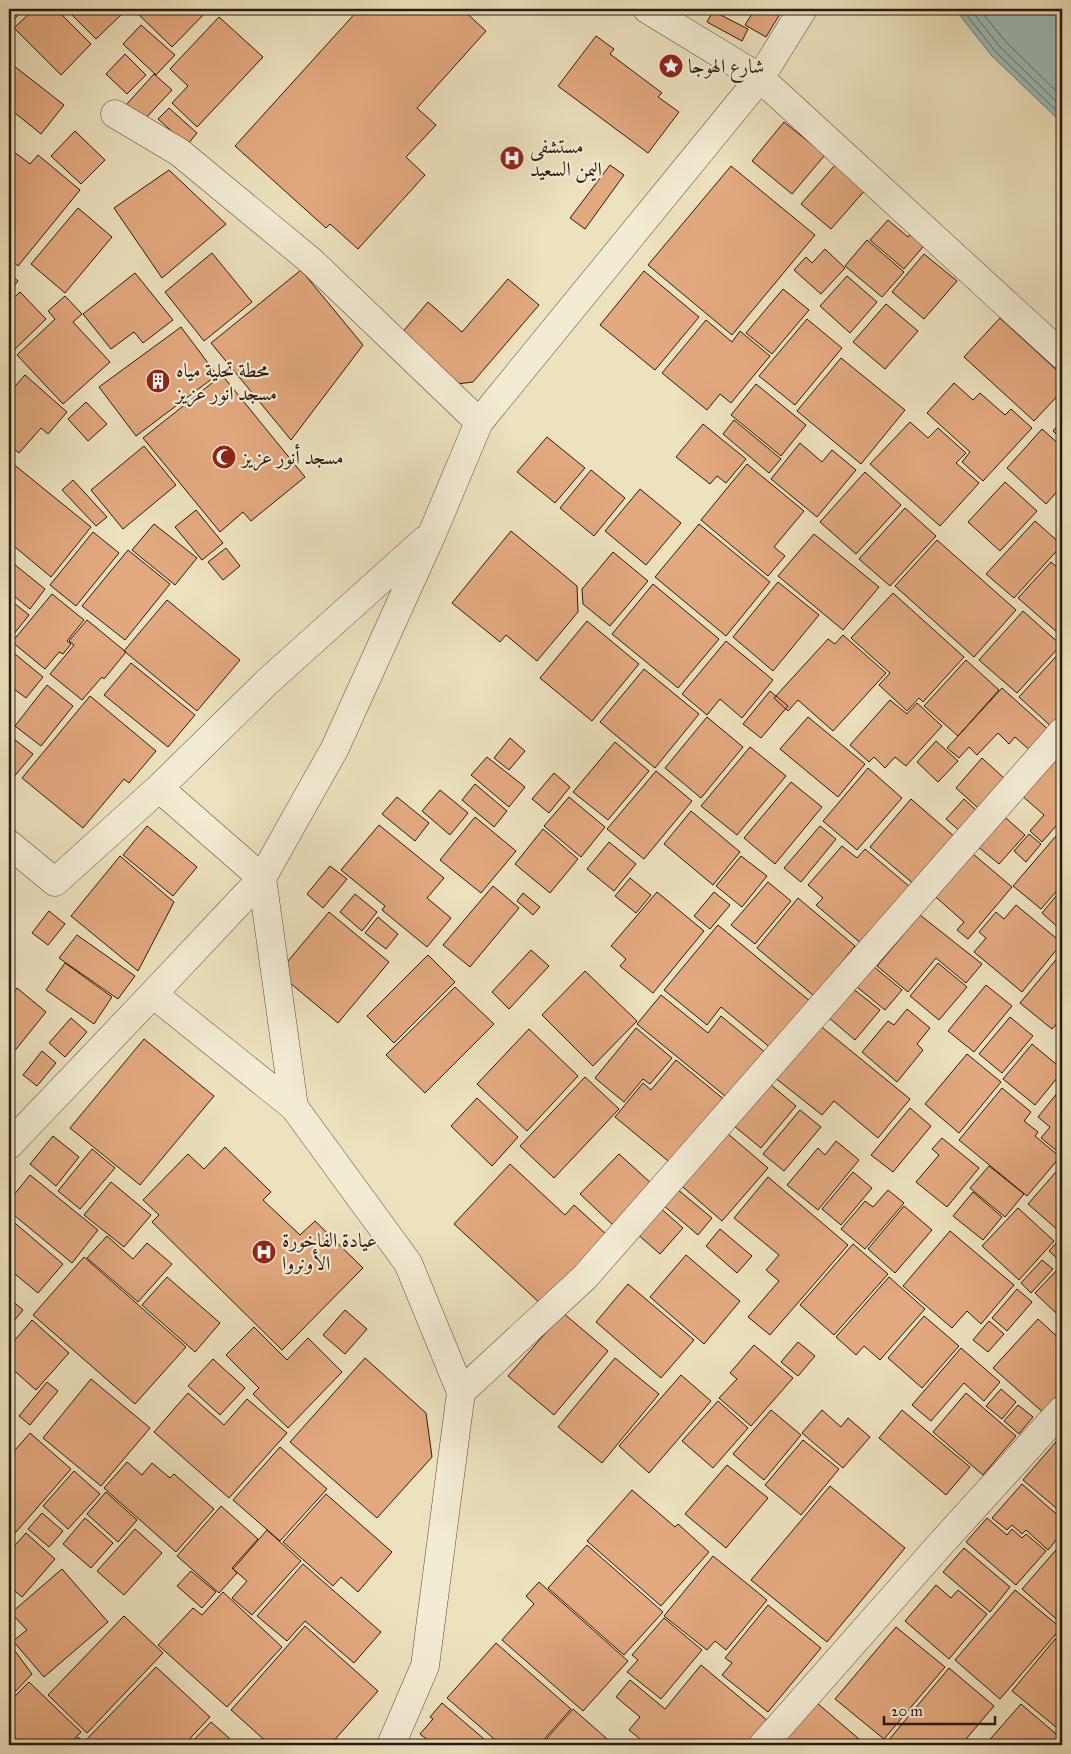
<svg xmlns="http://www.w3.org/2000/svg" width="1071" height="1754" font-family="'IM FELL Great Primer',Amiri,serif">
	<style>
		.water { fill: #9bbcb9; stroke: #6f7b75 }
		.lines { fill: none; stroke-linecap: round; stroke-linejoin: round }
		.shore { stroke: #646a64; stroke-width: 1 }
		.building { fill: #e3a97e; stroke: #2d190f }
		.minor-casing { stroke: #5d4b3b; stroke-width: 29 }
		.minor { stroke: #f3ecd5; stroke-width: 28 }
		.labels { text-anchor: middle; stroke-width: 4.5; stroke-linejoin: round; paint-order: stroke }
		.poi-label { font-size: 20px; fill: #2d190f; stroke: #f3ecd5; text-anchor: start }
	</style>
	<rect width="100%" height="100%" fill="#ede2be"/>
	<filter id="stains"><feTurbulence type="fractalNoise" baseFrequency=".004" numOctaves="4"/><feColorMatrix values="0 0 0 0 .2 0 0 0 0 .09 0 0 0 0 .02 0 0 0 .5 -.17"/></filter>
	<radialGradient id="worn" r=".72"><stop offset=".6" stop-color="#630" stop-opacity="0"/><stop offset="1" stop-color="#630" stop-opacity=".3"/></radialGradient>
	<path class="water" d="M955,9H1062V123L991,55Z"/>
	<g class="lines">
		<path class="shore" d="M962,9L995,51L1062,116
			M970,9L1000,47L1062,107
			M979,9L1006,42L1062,97"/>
	</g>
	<path class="building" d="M9,9H23L10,25H9Z
		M34,9H56L91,44L61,75L14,28Z
		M66,9H125L126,10L96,39Z
		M133,9H209L172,47Z
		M359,9H462L486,31L417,108L436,125L406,157L425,175L358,249L330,224L326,228L235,146Z
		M755,9H783L766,37L745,25Z
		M713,11L748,29L742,41L707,22Z
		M219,17L263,57L197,127L172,103L188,86L170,69Z
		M141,25L175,55L156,75L123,44Z
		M596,36L614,49L610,54L662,93L658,97L679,112L648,153L558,86Z
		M125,54L146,75L127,94L106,74Z
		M9,62L64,105L41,134L9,108Z
		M154,74L172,90L143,121L126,105Z
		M169,108L197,133L187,145L158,119Z
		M784,122L825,155L792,194L752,161Z
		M75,131L105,160L81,184L51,156Z
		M9,148L30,164L38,155L80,190L18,266L9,258Z
		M836,164L866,189L831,229L801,204Z
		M610,165L624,175L585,229L570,218Z
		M731,166L815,235L732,335L648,265Z
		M169,170L226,224L162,278L114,208Z
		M78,208L112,237L65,293L31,264Z
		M888,220L908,237L914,230L928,241L904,269L870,240Z
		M867,240L904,272L882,297L845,266Z
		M825,249L845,268L821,294L794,270L806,257L812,263Z
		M212,253L252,302L204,341L165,292Z
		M924,254L957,281L924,319L892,292Z
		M301,270L363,345L291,440L211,343Z
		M644,271L699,317L655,370L600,325Z
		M9,273L18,281L9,292Z
		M135,273L173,320L143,343L134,332L111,349L83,314Z
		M847,276L877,302L850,333L820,306Z
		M508,279L539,305L473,382L457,384L400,335L428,302L462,332Z
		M783,289L809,310L772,354L746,333Z
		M20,292L46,319L9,355V302Z
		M65,296L82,314L73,322L110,362L63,404L17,355L55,319L48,311Z
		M886,304L918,331L885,369L853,342Z
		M1000,318L1062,375V391L1034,421L964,357Z
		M807,319L842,348L795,405L759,376Z
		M706,320L732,342L740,331L770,356L731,403L720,394L707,410L662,373Z
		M181,327L217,375L136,436L99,387Z
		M841,358L905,410L861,464L797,411Z
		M25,375L67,412L48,434L41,428L19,453L9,444V393Z
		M222,375L305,477L251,521L243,512L220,532L143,438Z
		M954,383L973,400L980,393L1005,415L1011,409L1032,428L983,481L962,462L970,452L927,413Z
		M756,384L806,425L781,456L731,415Z
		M86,402L107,424L88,441L68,419Z
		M734,420L781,459L769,473L723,434Z
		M1062,421V440L1053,431Z
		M910,422L928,438L938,428L966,453L956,463L979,483L940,526L870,464Z
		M703,424L746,459L726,483L717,476L710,484L676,457Z
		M1042,429L1062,447V486L1046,504L1007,468Z
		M547,437L585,468L555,503L517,472Z
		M800,443L822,462L832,450L856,470L817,517L771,479Z
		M144,446L176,485L123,529L91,490Z
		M12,463L91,527L51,577L9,542V467Z
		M747,464L804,511L774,547L785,556L768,576L701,520Z
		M591,470L625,498L594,536L560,508Z
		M865,472L901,505L856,554L820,522Z
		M73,480L107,517L96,526L62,490Z
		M1005,482L1037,511L1000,551L968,522Z
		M640,489L681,523L646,565L605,531Z
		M905,508L936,536L890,586L859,559Z
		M196,510L223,543L202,560L175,527Z
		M1035,521L1062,545L1014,598L986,574Z
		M154,524L197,558L175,585L132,550Z
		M699,524L770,582L726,636L655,577Z
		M511,531L577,586L578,612L537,661L506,635L500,642L452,603Z
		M93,532L119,553L76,606L50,585Z
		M814,534L879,587L843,630L778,576Z
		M937,540L1016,610L974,657L895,586Z
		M226,548L240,566L223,580L208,562Z
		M128,550L170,584L125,640L82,606Z
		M613,552L648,581L610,626L583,604L582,589Z
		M9,560L45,589L30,609L9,592Z
		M1051,562L1062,571V628L1058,633L1018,598Z
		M778,582L819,615L773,671L733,637Z
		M653,584L719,639L678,688L612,634Z
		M893,593L964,657L923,702L919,698L907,711L879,685L890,673L851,638Z
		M52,594L84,620L67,641L71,644L63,654L59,652L45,669L12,642Z
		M9,599L29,615L9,640Z
		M167,600L240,660L197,711L124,651Z
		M1023,611L1061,645L1017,693L979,660Z
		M87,620L126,652L104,679L102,677L82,700L50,674L74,645L69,641Z
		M587,621L639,664L592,721L540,678Z
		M843,635L886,673L833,731L798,700L788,711L774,698L828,639L835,644Z
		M726,641L773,680L742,718L720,699L707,715L682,694Z
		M9,649L43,677L26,698L10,686L9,687Z
		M1062,650V723L1055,730L1019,697Z
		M966,660L999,690L958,736L924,706Z
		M131,663L195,715L168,747L104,695Z
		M644,669L699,714L655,768L600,722Z
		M47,685L73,706L41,746L15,726Z
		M1002,688L1051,732L1032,752L1015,737L1009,744L998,733L977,755L969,747L959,758L947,748Z
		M770,691L788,706L761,738L743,724Z
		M90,696L156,751L129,783L124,779L83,828L22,778Z
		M890,700L907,714L917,703L942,726L906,766L895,757L885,768L874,757L869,762L850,745Z
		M707,717L743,747L701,798L665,768Z
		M808,717L865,764L838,797L780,749Z
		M9,735L33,754L13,778L9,775Z
		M510,738L525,751L509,770L494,758Z
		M936,741L958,761L938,782L917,762Z
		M615,742L649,771L608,820L573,792Z
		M1062,746V831L1056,826L1042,842L1030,831L1044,815L1020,794Z
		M750,747L786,776L737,835L701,806Z
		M487,757L525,787L509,807L471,775Z
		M982,758L1005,779L978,808L956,788Z
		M868,768L902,798L857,850L823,821Z
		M656,771L692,801L644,859L607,829Z
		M554,773L570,787L549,813L532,799Z
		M791,782L822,807L775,864L744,838Z
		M475,784L507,811L494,827L462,800Z
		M440,790L468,813L450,835L422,811Z
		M397,797L429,823L415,841L382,814Z
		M569,797L605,827L581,857L544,826Z
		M911,799L956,838L915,885L870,847Z
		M964,799L978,812L961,832L946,819Z
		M691,811L740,852L713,885L664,844Z
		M998,811L1025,835L999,864L971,841Z
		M475,817L516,851L481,893L440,860Z
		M379,825L444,878L427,898L451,918L427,947L382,910L385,906L341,870Z
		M147,826L197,867L173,896L123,855Z
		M820,826L836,839L801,882L784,868Z
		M543,829L578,859L550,893L515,864Z
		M1029,834L1041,844L1026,862L1014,851Z
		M1056,836L1062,841V885L1041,909L1013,886Z
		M609,842L636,864L614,891L587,869Z
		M842,846L857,858L865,849L910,887L862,944L816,905L823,898L808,885Z
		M966,848L1012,887L968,939L957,930L964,922L929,891Z
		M120,856L174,902L138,971L71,916Z
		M741,856L767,876L742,907L716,886Z
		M330,866L347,879L323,908L307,894Z
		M630,878L651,895L636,913L615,896Z
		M768,882L791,901L755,944L731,925Z
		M493,886L519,908L470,967L443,945Z
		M1062,889V931L1042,913Z
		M657,892L704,931L653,993L620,966L626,959L611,946Z
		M714,892L730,905L710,929L694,916Z
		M523,893L540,907L533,915L517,901Z
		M355,894L377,912L362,931L340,912Z
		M798,898L855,946L814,996L757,948Z
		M1016,905L1062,943L1022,992L974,952L986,938L979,932L996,912L1004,919Z
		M49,911L65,924L48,945L32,933Z
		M329,912L389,962L338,1023L278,973Z
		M920,915L982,964L966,983L936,958L908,992L877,966Z
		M378,917L398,934L386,949L365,933Z
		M718,925L811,1002L772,1049L721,1007L707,1025L664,990Z
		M77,935L135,976L118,999L59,958Z
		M531,950L549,966L509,1009L492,992Z
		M428,955L455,982L394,1043L367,1016Z
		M1059,956L1062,958V1024L1059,1021L1052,1029L1020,1003Z
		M868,962L902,990L885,1010L851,982Z
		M65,963L112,997L94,1024L46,990Z
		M938,963L967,987L939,1020L910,996Z
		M585,971L637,1021L593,1066L542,1015Z
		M986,985L1012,1006L974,1052L948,1031Z
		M455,987L494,1024L425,1093L386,1055Z
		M17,988L46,1012L9,1058V999Z
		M852,988L880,1010L855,1040L828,1017Z
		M661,995L708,1033L721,1016L767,1054L730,1100L637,1024Z
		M907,1009L930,1028L917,1044L923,1050L897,1082L862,1052L888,1021L894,1025Z
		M1010,1017L1033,1036L1002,1073L979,1054Z
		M71,1018L87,1032L65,1057L49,1043Z
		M818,1024L910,1099L878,1138L834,1101L822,1115L774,1077Z
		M636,1028L672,1058L650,1084L643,1079L624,1102L595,1078Z
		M529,1029L578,1076L527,1131L477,1084Z
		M144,1039L214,1096L140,1185L70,1128Z
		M1032,1044L1062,1069V1072L1035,1105L1003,1079Z
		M42,1051L56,1063L37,1086L23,1075Z
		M967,1054L1001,1082L959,1133L925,1104Z
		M676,1060L726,1101L673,1165L615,1117L643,1083L651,1090Z
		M585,1077L619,1109L554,1178L520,1146Z
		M764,1079L796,1106L761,1148L728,1121Z
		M1062,1087V1155L1041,1138L1050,1127L1038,1117Z
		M1002,1088L1031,1112L1024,1121L1038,1132L1035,1136L1060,1157L1027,1196L959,1140Z
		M477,1098L518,1137L492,1166L451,1126Z
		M910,1108L931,1126L893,1172L871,1155Z
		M800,1110L821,1127L784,1171L763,1154Z
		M721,1128L768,1168L722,1221L676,1181Z
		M53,1136L79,1157L56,1186L30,1164Z
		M942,1138L979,1168L947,1207L916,1182L939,1155L932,1149Z
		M836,1141L859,1160L818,1210L787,1185L818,1148L825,1155Z
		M225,1147L271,1192L263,1200L300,1235L315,1221L363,1268L282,1350L152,1222L159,1215L143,1200L188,1154L204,1169Z
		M92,1149L115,1168L80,1209L58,1191Z
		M619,1154L653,1185L615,1227L580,1194Z
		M510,1164L565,1215L574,1205L607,1235L541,1304L454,1224Z
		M1062,1165V1227L1059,1231L1028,1204Z
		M989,1166L1024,1194L1005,1217L970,1188Z
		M853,1172L872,1188L841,1225L822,1209Z
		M30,1175L98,1230L72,1263L9,1211V1201Z
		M768,1177L848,1245L770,1335L748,1317L779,1281L766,1270L779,1255L734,1218Z
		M111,1182L151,1215L124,1247L84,1215Z
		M677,1189L712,1218L698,1235L663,1205Z
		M888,1190L904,1203L865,1249L841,1229L865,1201L873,1207Z
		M973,1192L1002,1217L983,1240L953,1216Z
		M658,1206L683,1228L660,1254L635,1232Z
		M904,1206L932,1230L895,1273L868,1249Z
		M1018,1208L1054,1241L1019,1280L982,1246Z
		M9,1218L63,1264L38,1293L9,1269Z
		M720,1229L752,1256L737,1273L706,1246Z
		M950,1231L1014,1285L981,1324L967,1311L952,1328L903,1286Z
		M107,1236L133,1259L147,1243L172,1264L138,1302L87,1258Z
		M1062,1237V1263L1049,1251Z
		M853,1244L888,1274L834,1335L800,1305Z
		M686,1255L740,1301L704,1344L650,1297Z
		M84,1257L186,1347L135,1404L33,1315Z
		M1042,1260L1053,1269L1031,1293L1021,1283Z
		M1058,1269L1062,1273V1306L1056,1313L1035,1293Z
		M167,1277L220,1323L195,1352L142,1305Z
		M889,1277L925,1309L880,1360L864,1346L856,1355L836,1337Z
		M628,1284L694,1340L661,1378L596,1322Z
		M1017,1289L1032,1302L1007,1331L992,1318Z
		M9,1298L23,1310L9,1327Z
		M345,1310L367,1329L345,1354L323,1335Z
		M563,1313L608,1351L554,1415L508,1376Z
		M924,1316L959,1346L922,1388L888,1358Z
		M1038,1319L1062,1341V1397L1046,1415L993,1368Z
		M32,1320L69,1353L36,1390L9,1366V1347Z
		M989,1321L1004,1334L988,1352L973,1340Z
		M254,1327L287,1360L308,1338L342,1372L288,1428L253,1394L259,1388L226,1355Z
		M798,1342L815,1356L798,1376L781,1362Z
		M754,1345L793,1378L751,1426L719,1398L737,1379L730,1373Z
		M961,1348L1000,1382L984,1401L964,1383L931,1421L912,1405Z
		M365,1358L426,1413L432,1457L377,1518L290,1442Z
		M615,1358L659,1394L602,1463L558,1427Z
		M213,1359L245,1388L220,1415L188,1386Z
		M681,1375L711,1401L649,1473L619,1446Z
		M91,1379L150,1428L101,1486L43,1438Z
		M47,1382L58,1391L30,1425L19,1416Z
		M1001,1389L1016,1402L1002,1419L986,1406Z
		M188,1393L224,1425L247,1399L287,1433L229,1498L154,1432Z
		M966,1393L1016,1436L983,1475L933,1432Z
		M718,1401L748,1428L713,1468L682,1441Z
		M1018,1405L1033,1417L1019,1434L1004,1421Z
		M771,1410L801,1435L764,1480L733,1454Z
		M822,1410L841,1427L848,1418L870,1437L843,1468L802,1433Z
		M902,1410L970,1467L946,1495L879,1438Z
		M30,1433L71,1469L9,1540V1457Z
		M1062,1435V1513L1023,1480Z
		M803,1440L839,1469L801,1515L765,1485Z
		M280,1447L327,1489L280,1541L233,1500Z
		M127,1462L142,1475L152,1463L170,1478L174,1474L214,1509L176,1552L104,1488Z
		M727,1465L768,1498L726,1548L685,1514Z
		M74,1471L100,1494L68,1529L43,1506Z
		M1022,1484L1062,1519V1533L1048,1550L1026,1530L1022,1534L1012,1525L1007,1530L992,1518Z
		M830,1486L905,1548L827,1642L751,1580Z
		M632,1490L675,1527L678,1524L709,1552L661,1606L587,1541Z
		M106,1492L137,1520L118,1542L87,1514Z
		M326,1494L392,1552L358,1592L341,1577L333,1586L283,1542Z
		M221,1506L258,1539L232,1568L237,1573L219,1593L177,1556Z
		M42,1513L63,1531L49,1547L28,1529Z
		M85,1518L113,1543L91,1568L63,1544Z
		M987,1518L1007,1535L1012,1529L1022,1538L1026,1534L1046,1551L1016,1585L966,1542Z
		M135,1529L162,1553L124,1595L97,1571Z
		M267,1530L301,1561L252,1615L232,1598L247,1581L233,1569Z
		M26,1533L55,1559L22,1597L9,1586V1552Z
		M1062,1543V1624L1022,1589Z
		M587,1545L663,1612L624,1655L548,1588Z
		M964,1548L1010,1587L990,1612L943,1572Z
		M713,1556L767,1600L726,1650L715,1641L707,1650L664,1616Z
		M303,1564L381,1632L354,1663L305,1621L287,1641L257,1616Z
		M62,1569L108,1622L44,1677L13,1641L27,1630L11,1613Z
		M191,1571L216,1592L202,1608L177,1586Z
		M539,1582L628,1661L583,1711L502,1640L534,1604L526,1596Z
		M936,1585L951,1598L958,1590L987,1614L949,1659L905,1621Z
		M1015,1590L1061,1628L1000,1699L955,1660Z
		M223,1592L282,1647L227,1707L158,1645L193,1608L202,1615Z
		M768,1605L821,1648L768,1712L722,1675L732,1663L725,1658Z
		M124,1616L163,1653L87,1733L48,1695Z
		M664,1618L702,1650L661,1699L627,1672L638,1660L632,1655Z
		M305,1626L378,1691L330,1745H270L231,1710Z
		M896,1627L945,1667L884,1739L835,1699Z
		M1055,1639L1062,1645V1732L1012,1691Z
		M9,1643L32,1674L9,1698Z
		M496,1643L571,1709L539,1745H501L447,1698Z
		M701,1665L768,1721L748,1745H642L645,1743L629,1730L640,1717L616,1697L630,1680L665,1709Z
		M156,1667L210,1717L184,1745H94L87,1739Z
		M949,1668L994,1706L961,1745H891L887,1742Z
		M29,1682L81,1732L68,1745H21L9,1734V1702Z
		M442,1703L491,1745H424L429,1741L420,1734L433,1719L430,1717Z
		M817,1703L866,1745H781Z
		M1021,1704L1062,1739V1745H985Z
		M573,1709L614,1745H541Z
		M211,1722L237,1745H189Z
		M78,1737L87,1745H71Z"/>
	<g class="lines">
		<defs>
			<path id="minor" d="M647,9L760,78L1062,355
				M115,114L179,152L311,261L479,422
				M9,844L55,882L159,788L267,682L425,540
				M153,994L294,1107
				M9,1145L153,994L262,878L159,788
				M461,1392L585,1277L1062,732
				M391,1745L425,1666L461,1392L408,1263L294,1107L262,878L335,748L432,534L479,422L760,78L803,9
				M763,1745L937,1548L1062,1410"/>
		</defs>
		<use href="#minor" class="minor-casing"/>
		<use href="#minor" class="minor"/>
	</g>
	<defs>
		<symbol id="sight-disc" viewBox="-11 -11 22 22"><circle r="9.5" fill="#8f2418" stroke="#f3ecd5"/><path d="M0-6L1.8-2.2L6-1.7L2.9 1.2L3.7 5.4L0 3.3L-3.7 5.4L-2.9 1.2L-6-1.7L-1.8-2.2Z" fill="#fff"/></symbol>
		<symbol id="hospital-disc" viewBox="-11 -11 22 22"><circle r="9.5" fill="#8f2418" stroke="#f3ecd5"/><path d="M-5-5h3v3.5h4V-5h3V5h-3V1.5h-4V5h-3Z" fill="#fff"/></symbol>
		<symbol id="building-disc" viewBox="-11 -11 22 22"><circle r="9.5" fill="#8f2418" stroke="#f3ecd5"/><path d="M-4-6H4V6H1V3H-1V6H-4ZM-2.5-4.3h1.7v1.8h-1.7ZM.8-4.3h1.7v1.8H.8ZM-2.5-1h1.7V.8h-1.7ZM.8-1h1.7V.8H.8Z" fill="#fff"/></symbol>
		<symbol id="mosque-disc" viewBox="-11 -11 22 22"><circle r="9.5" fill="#8f2418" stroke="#f3ecd5"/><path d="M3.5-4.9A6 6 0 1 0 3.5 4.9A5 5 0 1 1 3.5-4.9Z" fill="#fff"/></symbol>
	</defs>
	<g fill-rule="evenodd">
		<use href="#sight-disc" x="657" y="52" width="28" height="28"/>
		<use href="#hospital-disc" x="498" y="144" width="28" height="28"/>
		<use href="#building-disc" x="144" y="367" width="28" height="28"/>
		<use href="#mosque-disc" x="210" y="443" width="28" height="28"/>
		<use href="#hospital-disc" x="250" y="1238" width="28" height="28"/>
	</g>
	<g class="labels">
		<g class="poi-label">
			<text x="688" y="73">شارع الهوجا</text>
			<text x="530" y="153">مستشفى<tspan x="530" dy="23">اليمن السعيد</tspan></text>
			<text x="176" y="377">محطة تحلية مياه<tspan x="176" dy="23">مسجد انور عزيز</tspan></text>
			<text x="242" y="464">مسجد أنور عزيز</text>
			<text x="282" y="1247">عيادة الفاخورة<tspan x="282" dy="23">الأونروا</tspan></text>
		</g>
	</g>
	<rect width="1071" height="1754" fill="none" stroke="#ede2be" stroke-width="30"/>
	<rect x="10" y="10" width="1051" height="1734" fill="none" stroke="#2d190f" stroke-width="2.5"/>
	<rect x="15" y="15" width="1041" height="1724" fill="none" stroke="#2d190f"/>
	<path d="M884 1716v8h111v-8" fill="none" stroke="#2d190f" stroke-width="2.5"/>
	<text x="891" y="1716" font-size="15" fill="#2d190f" stroke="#f3ecd5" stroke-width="4" paint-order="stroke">20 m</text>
	<rect width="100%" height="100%" filter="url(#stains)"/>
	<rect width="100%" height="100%" fill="url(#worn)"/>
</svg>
